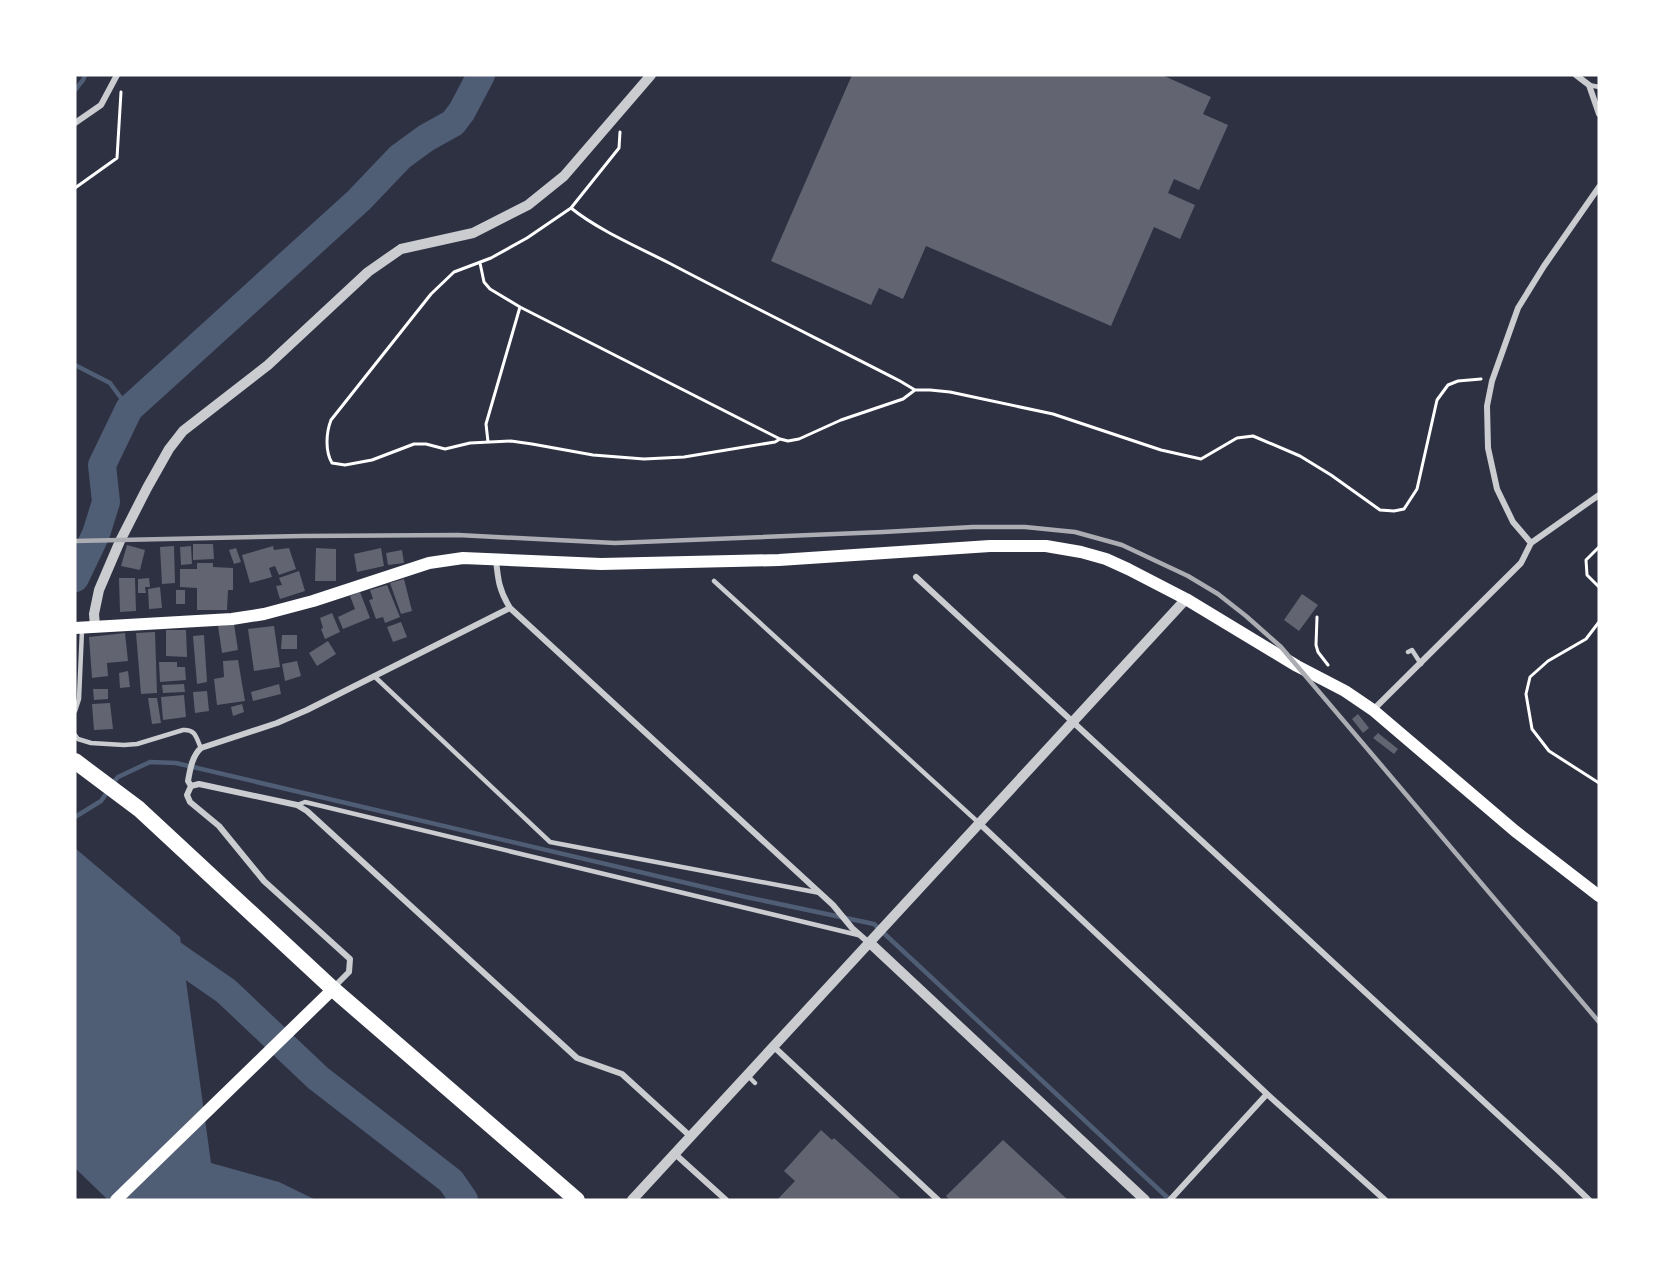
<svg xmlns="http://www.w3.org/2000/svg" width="1674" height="1275" font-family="Lato,sans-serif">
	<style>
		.water { fill: #4f5d75 }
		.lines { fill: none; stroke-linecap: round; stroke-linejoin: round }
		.stream { stroke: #4f5d75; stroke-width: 4.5 }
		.river { stroke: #4f5d75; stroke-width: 28 }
		.building { fill: #626471 }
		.path { stroke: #fff; stroke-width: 3 }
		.service { stroke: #caccd0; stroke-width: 4.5 }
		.minor { stroke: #caccd0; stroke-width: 6 }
		.tertiary { stroke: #caccd0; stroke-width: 10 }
		.secondary { stroke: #fff; stroke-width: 12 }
		.trunk { stroke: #fff; stroke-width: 16 }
		.rail { stroke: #abadb3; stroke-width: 4.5 }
	</style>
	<rect width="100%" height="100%" fill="#2d3142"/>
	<path class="water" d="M75,848L180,937L211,1163L279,1182L316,1200H108L75,1168Z"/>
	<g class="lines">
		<path class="stream" d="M75,90L83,80L85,75
			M75,365L110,383L129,409
			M112,784L118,777L150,762L176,763L746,897L874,924L1170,1200
			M75,817L101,801L108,791"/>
		<path class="river" d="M75,578L96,534L106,502L102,465L129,409L359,200L400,157L426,138L453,123L462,111L481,75
			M151,939L226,991L318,1078L451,1181L464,1200"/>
	</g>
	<path class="building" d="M852,75H1162L1211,97L1203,114L1228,125L1199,190L1174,179L1168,193L1195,205L1180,239L1154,227L1111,326L926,246L903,299L879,288L871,305L771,261Z
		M193,544H213L214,559L193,560Z
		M127,545L145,550L140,570L121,566Z
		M174,546L175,583L162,584L160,547Z
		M191,546L192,564L181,565L180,547Z
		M273,546L274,550L289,548L296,569L279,575L275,566L269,568L272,577L250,583L242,555Z
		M236,548L241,562L234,564L229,550Z
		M316,548L336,549V581H315Z
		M381,548L384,566L357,572L354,554Z
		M402,550L404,563L388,565L386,553Z
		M197,563H213V567L233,568V590H228L227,610H197V588L180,587V569H197Z
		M299,571L305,591L280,599L276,586L282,585L279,578Z
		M119,578H135L136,611L120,612Z
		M149,578L150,587H145L146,593H138V579Z
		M404,579L412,611L401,614L390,583Z
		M387,585L400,617L385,623L383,617L376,619L369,600L373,599L370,590Z
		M160,587L162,608L149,609L148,589Z
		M176,590H185V604H176Z
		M360,592L370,618L343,629L338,617L355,609L350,596Z
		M1302,594L1318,605L1299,631L1284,620Z
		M332,613L340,632L325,639L321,629L323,628L320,618Z
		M401,622L407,637L393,642L387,627Z
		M234,624L238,650L222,653L218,626Z
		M274,626L280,667L254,671L248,629Z
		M166,630H186L187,657L166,656Z
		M155,632L157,693L141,694L136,633Z
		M125,633L128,661L107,663L108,676L92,678L89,637Z
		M204,635L207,682L197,684L193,636Z
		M282,635H297V649H281Z
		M328,641L336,654L317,666L309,653Z
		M238,660L245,701L217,705L214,679L224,677L223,661Z
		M297,661L301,676L285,681L282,664Z
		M159,662H177V667H185L186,680L160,682Z
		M128,671L130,687L120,688L119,673Z
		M184,684L185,692L163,693L162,685Z
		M279,684L281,694L253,701L251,692Z
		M93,689H108V699L94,700Z
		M207,691L209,711L195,713L193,692Z
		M184,695L186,717L163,720L161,697Z
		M148,698H157L161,723L152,724Z
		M110,703L113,729L94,730L92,704Z
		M242,704L244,712L233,716L231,707Z
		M1358,714L1369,728L1363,733L1352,719Z
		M1378,733L1398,749L1394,754L1373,738Z
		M821,1130L832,1140L834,1138L902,1200H777L795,1181L784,1171Z
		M1003,1140L1068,1200H950L946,1196Z"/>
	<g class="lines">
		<path class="path" d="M620,132L619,148L571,208C598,230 640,248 671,264C747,304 824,342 900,381L915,390H930L950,392L1053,414L1161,450L1201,459L1237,438L1253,436L1300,456L1331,475L1380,510L1394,511L1404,509L1417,489L1437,400L1448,385L1458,381L1481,379
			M75,188L117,158L121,92
			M571,208L527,238L491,258L454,272L431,294L331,420C326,433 325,451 332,463L345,465L372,460L414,444H426L445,449L470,443L511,441L532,444L593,455L644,459L684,457L775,442L780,439
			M480,263L484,282L490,289L520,307L780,439L788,441L799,439L841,420L903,399L915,390
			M488,442L486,424L520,307
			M1599,547L1586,560L1587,575L1599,587
			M1317,617L1316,645L1318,652L1328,665
			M1599,622L1586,639L1548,661L1530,677L1526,694L1532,729L1549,751L1599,783"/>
		<path class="service" d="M1589,85L1599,87
			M714,581L979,823
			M1408,652L1412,650L1421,664
			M374,676L550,842L820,893
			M75,711L79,699L82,630
			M75,735L78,739L91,743L124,745L137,744L183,730C196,729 196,738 201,748
			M297,805L305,802L858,935
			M747,1075L755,1083"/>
		<path class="minor" d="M1576,75L1589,85L1599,114
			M75,123L101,105L117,75
			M1531,543L1513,522L1497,489L1488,448L1487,406L1492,381L1518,308L1544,266L1599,187
			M496,560C498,580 499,590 510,608L833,905L852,928L869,943
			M916,577L1561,1173L1589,1200
			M1373,710L1521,563L1531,543L1599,495
			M191,786L188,781C190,770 192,756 201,748L277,723L307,710L510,608
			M979,823L1267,1094L1385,1200
			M333,988L349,972L350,959L264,881L219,826L190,802L187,795L191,786L199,784L297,805L307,811L577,1058L622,1074L690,1136
			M773,1046L938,1200
			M674,1153L726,1200
			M1170,1200L1267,1094"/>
		<path class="tertiary" d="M95,626L94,614L99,590L120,541L147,488L169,449L183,431L268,365L368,272L401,249L473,233L528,205L564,176L651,75
			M870,943L1145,1200
			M632,1200L1186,599"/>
		<path class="secondary" d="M75,628L232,619L264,614L313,601L429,563L463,558L601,564L779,560L990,546H1046L1081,552L1106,559L1128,569L1186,599L1297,666L1345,691L1373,710L1515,831L1599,896
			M116,1200L333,989"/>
		<path class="trunk" d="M75,761L139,809L333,989L577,1200"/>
		<path class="rail" d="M75,541L303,536L458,535L615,543L883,532L973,527H1025L1075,532L1122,545L1188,576L1218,594L1246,616L1281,647L1599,1022"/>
	</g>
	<rect width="1674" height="1275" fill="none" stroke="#ffffff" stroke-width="153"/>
</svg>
